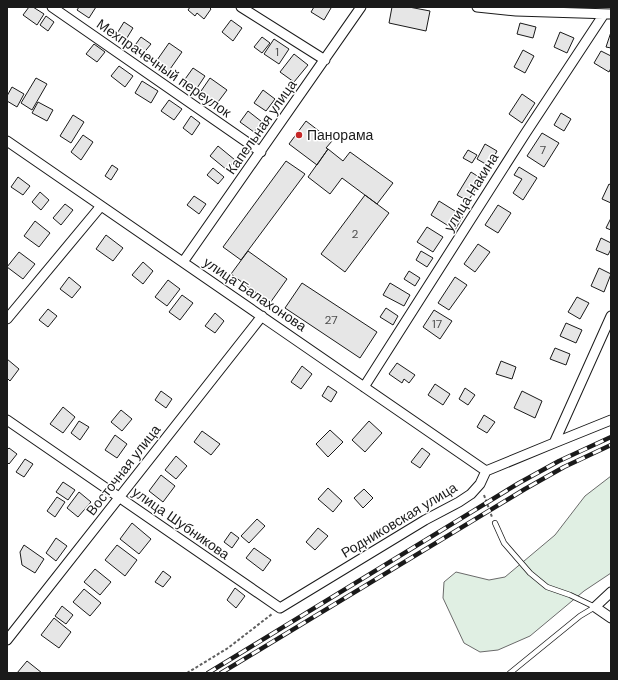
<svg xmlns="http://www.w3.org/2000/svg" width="618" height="680" font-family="'DM Sans',sans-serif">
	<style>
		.green { fill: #e0efe3; stroke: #6a6a6a }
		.building { fill: #e6e6e6; stroke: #1a1a1a }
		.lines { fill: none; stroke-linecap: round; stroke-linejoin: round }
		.lane-casing { stroke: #1a1a1a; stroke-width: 6 }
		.street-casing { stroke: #1a1a1a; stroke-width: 11 }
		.path { stroke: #5f5f5f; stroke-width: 2; stroke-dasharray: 3 2; stroke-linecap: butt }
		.lane { stroke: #fff; stroke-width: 4.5 }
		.street { stroke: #fff; stroke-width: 9 }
		.rail-casing { stroke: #1a1a1a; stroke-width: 4.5 }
		.rail { stroke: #fff; stroke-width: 3; stroke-dasharray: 9; stroke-linecap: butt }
		.poi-dot { fill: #c62828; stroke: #fff; stroke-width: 1.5 }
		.labels { text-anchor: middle; stroke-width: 3; stroke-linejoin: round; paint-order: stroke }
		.number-label { font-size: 12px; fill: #4d4d4d }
		.street-label { font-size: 14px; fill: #1a1a1a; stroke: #fff }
		.poi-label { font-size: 14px; fill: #1a1a1a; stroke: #fff; text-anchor: start }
	</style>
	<rect width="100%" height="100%" fill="#fff"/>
	<path class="green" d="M611,476V573L584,591L530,636L498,650L480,652L464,643L443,598L444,582L456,572L489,580L505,577L555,535L585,496Z"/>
	<path class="building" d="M29,7H33L44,14L37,25L23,15Z
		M79,7H96L89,18L77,10Z
		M190,7H209L211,9L204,19L197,13L195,16L188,10Z
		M314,7H330L331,8L324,20L311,12Z
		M392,7H409L430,11L426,31L389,23Z
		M46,16L54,22L48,31L40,25Z
		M231,20L242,28L233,41L222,32Z
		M124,22L133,28L125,41L116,35Z
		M520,23L536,27L533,38L517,34Z
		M560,32L574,38L567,53L554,47Z
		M611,32V48L606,47Z
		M141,37L151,44L142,55L133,48Z
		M262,37L270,43L262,53L254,47Z
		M274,39L289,49L279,64L264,54Z
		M169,43L182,52L168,72L155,63Z
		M94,44L105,52L97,62L86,54Z
		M523,50L534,56L525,73L514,67Z
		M601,51L611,56V68L609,72L594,63Z
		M294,54L308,65L294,82L280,72Z
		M119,66L133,76L125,87L111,76Z
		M193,68L205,76L195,91L183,82Z
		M36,78L47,84L32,110L21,103Z
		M210,78L227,90L215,106L199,94Z
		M142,81L158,91L151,103L135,93Z
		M12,87L24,94L17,107L7,101V96Z
		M263,90L275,99L266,111L254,103Z
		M522,94L535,103L522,123L509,114Z
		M169,100L182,109L174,120L161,111Z
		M38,102L53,110L47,121L32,113Z
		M248,111L262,122L254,132L240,122Z
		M561,113L571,119L564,131L554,125Z
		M73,115L84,122L71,143L60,136Z
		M191,116L200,123L192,135L183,128Z
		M306,121L332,141L326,148L328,149L317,165L289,144Z
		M542,133L559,143L544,167L527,156Z
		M83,135L93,142L81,160L71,152Z
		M485,144L497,151L489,166L477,159Z
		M218,146L235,160L227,170L210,156Z
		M328,149L343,161L350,152L393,183L377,204L342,178L330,194L308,177Z
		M468,150L477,155L472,163L463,158Z
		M286,161L305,174L241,260L223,247Z
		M112,165L118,169L111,180L105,176Z
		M519,167L537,178L523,200L513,193L522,179L514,175Z
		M213,168L224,177L218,184L207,175Z
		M471,172L482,179L468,201L457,195Z
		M18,177L30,186L23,195L11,187Z
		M609,184L611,185V203L602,199Z
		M40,192L49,200L41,210L32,202Z
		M365,195L389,213L345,272L321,254Z
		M194,196L206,204L199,214L187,205Z
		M439,201L463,216L455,230L431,215Z
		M65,204L73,210L61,225L53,218Z
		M498,205L511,213L498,233L485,225Z
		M611,218V230L606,228Z
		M35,221L50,233L39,247L24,236Z
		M427,227L443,237L433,252L417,242Z
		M106,235L123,248L113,261L96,249Z
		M601,238L611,243V249L608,255L596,250Z
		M478,244L490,252L475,272L464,264Z
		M248,251L287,279L270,303L231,274Z
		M421,251L433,258L427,267L416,260Z
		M19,252L35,264L23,279L7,267Z
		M143,262L153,271L143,284L132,275Z
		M599,268L611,274L604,292L591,286Z
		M409,271L420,278L415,286L404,279Z
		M69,277L81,287L72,298L60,289Z
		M455,277L467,285L449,310L438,303Z
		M168,280L180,289L167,306L155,297Z
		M302,283L377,332L360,358L285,308Z
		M390,283L410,295L404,306L383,295Z
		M182,295L193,303L180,320L169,312Z
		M577,297L589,303L580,319L568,312Z
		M386,308L398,316L393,325L380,317Z
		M48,309L57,316L48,327L39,320Z
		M434,310L452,321L440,339L423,327Z
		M215,313L224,321L215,333L205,326Z
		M566,323L582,330L576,343L560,336Z
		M555,348L570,354L566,365L550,359Z
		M7,359L19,369L10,381L7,378Z
		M501,361L516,367L512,379L496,374Z
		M397,363L415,375L409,383L404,379L402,383L389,374Z
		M302,366L312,374L301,389L291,382Z
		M435,384L450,394L443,405L428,395Z
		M328,386L337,392L331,402L322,396Z
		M465,388L475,395L468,405L459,399Z
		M161,391L172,399L166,408L155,400Z
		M522,391L542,401L535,418L514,408Z
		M63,407L75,417L63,433L50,424Z
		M121,410L132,419L122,431L111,422Z
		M484,415L495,422L487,433L477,427Z
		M79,421L89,427L80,440L71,433Z
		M369,421L382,433L365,452L352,440Z
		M330,430L343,442L328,457L316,444Z
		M202,431L220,444L211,455L194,442Z
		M115,435L127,444L117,458L105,450Z
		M9,448L17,454L9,464L7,462V450Z
		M422,448L430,454L420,468L411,462Z
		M176,456L187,466L176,479L165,470Z
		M25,459L33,464L24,477L16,472Z
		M161,475L175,486L163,502L149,491Z
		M63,482L75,490L68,500L56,492Z
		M328,488L342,501L333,512L318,499Z
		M364,489L373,498L363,508L354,498Z
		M79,492L91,502L78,517L67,508Z
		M57,497L65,502L55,517L47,511Z
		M257,519L265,526L249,543L241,536Z
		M132,523L151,539L139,554L120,539Z
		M318,528L328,536L315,550L306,542Z
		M231,532L239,538L232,548L224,542Z
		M56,538L67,546L56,561L46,553Z
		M24,545L44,559L35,573L22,565L20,552Z
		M117,545L137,560L125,576L105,560Z
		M254,548L271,560L263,571L246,558Z
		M95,569L111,582L100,595L84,582Z
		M163,571L171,577L163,587L155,582Z
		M235,588L245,596L236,608L227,600Z
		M84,589L101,603L90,616L73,602Z
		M62,606L73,615L66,624L55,616Z
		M54,618L71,632L59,648L41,635Z
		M27,661L42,673H17Z"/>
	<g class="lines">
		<defs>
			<path id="lane" d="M495,523L504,543L530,573L547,587L570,595L595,607
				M510,673L580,616L595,607"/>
			<path id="street" d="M52,7L261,152
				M241,7L325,60
				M477,7L516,11L611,14
				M7,141L486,471
				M183,262L361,7
				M7,319L101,206
				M364,387L525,134L604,14
				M7,420L280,608L425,520L459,502L471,494L480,484L486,471L554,443L611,316
				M554,443L611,420
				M611,592L595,607L611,618
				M7,640L262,316"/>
		</defs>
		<use href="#lane" class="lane-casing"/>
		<use href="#street" class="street-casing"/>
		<path class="path" d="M484,495L492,517
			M187,673L228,648L272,614"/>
		<use href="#lane" class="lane"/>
		<use href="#street" class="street"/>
		<defs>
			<path id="rail" d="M208,673L519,483L559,461L611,437
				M221,673L525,489L564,467L611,445"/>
		</defs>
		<use href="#rail" class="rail-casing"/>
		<use href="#rail" class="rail"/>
	</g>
	<circle class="poi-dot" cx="299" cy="135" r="4"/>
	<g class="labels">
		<g class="number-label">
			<text x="277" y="56">1</text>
			<text x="543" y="154">7</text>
			<text x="355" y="238">2</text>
			<text x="331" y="324">27</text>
			<text x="437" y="328">17</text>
		</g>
		<g class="street-label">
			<text transform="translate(164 68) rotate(35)" y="5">Мехпрачечный переулок</text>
			<text transform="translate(261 127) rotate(-55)" y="5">Капельная улица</text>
			<text transform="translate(471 192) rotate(-58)" y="5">улица Накина</text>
			<text transform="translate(255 294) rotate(34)" y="5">улица Балахонова</text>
			<text transform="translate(123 470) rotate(-52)" y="5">Восточная улица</text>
			<text transform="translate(399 520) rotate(-31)" y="5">Родниковская улица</text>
			<text transform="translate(181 523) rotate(35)" y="5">улица Шубникова</text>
		</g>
		<g class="poi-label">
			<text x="307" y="140">Панорама</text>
		</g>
	</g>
	<rect width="618" height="680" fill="none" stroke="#1a1a1a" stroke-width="16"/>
</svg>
